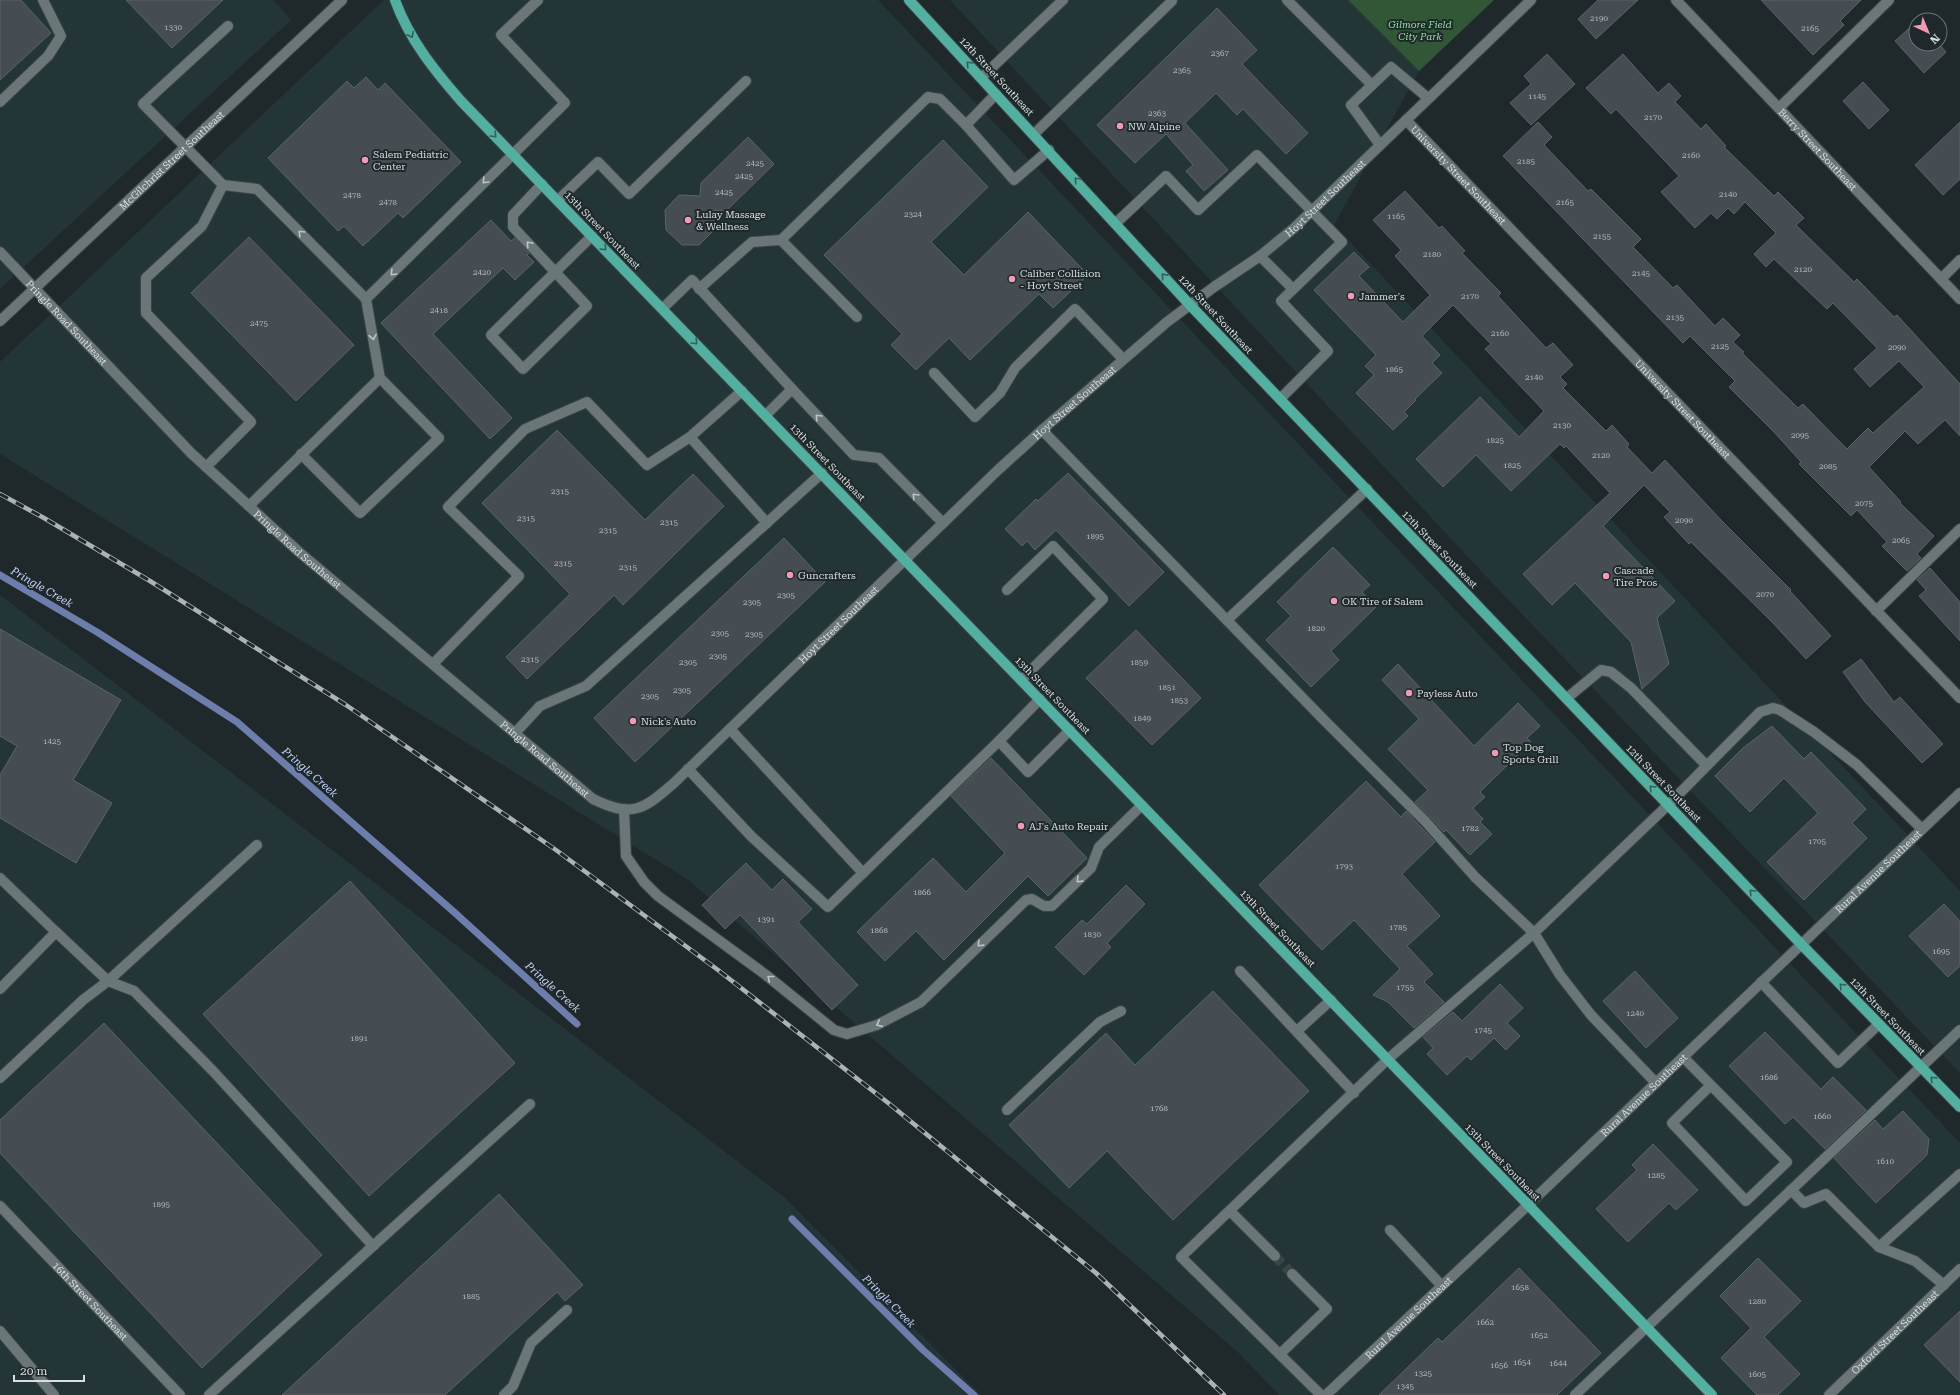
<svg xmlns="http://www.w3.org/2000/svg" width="1960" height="1395" font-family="'Roboto Serif',serif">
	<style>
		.built { fill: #243538 }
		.green { fill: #325736 }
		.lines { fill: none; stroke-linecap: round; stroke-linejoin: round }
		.stream { stroke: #6d7dac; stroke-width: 7 }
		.building { fill: #454d53; stroke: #5a6369 }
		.minor-tunnel { stroke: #3b4446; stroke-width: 10; stroke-dasharray: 10 5; stroke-linecap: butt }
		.minor-casing { stroke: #3b4344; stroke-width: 12 }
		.major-casing { stroke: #3b4344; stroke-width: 12 }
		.minor { stroke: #6a7678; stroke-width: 10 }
		.major { stroke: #53b0a0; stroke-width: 10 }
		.rail-casing { stroke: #acb3b5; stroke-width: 4.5 }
		.rail { stroke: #1f292b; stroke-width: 3; stroke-dasharray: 9; stroke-linecap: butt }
		.oneway { stroke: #345f5a }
		.oneway2 { stroke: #bdc5c6 }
		.poi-dot { fill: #f19ab4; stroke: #1f292b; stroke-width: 1.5 }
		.labels { text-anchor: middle; stroke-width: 4; stroke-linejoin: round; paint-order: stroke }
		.number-label { font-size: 8px; fill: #b4babd }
		.park-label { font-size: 10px; font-style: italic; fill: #8be696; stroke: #1f292b }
		.street-label { font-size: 10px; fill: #d9dfe0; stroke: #1f292b }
		.poi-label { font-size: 10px; fill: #d9dfe0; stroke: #1f292b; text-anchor: start }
		.water-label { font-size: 11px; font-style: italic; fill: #c2d0f7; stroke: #1f292b }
	</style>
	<rect width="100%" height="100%" fill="#1f292b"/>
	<path class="built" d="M0,0H273L291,20L0,289Z
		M384,0H878L1960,1143V1395H1279L1240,1354L687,879L0,454V362Z
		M950,0H1348L1419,71L1334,225L1960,891V1073L1481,571Z
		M0,595L785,1198L981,1395H0Z"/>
	<path class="green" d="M1348,0H1494L1419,71Z"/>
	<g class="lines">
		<path class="stream" d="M0,575L97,632L237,722L454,912L577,1024
			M792,1219L923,1350L974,1395"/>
	</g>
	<path class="building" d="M0,0H21L51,33L0,80Z
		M126,0H223L172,48Z
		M1598,0H1638L1596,39L1578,19Z
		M1761,0H1861L1840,21L1844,25L1813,55Z
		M1217,8L1257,50L1242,64L1308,133L1286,154L1243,109L1237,115L1216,93L1185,123L1228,170L1204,191L1186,171L1193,165L1166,134L1135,163L1097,125Z
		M1916,22V44H1939L1946,52L1924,73L1895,41Z
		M1547,54L1575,84L1531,125L1510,103L1531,84L1524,76Z
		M1623,54L1658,93L1669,83L1681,96L1675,102L1701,129L1706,124L1726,146L1724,147L1774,196L1778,192L1804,218L1796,225L1854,282L1857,279L1894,317L1897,315L1960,384V436L1945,420L1918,444L1905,431L1869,467L1901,502L1900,503L1934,536L1917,554L1921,558L1907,571L1882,546L1887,542L1857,510L1851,516L1799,464L1801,462L1774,432L1729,387L1735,381L1690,336L1683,343L1503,156L1538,122L1552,137L1544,145L1588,191L1591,189L1641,239L1633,247L1673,288L1677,285L1715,326L1723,318L1740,335L1733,342L1744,352L1742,353L1798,408L1803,404L1847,449L1868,428L1873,433L1924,387L1899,361L1870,387L1854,369L1877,348L1833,303L1827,309L1774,259L1766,267L1754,254L1776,233L1745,202L1734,214L1728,208L1717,219L1711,213L1695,228L1661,192L1679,176L1616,109L1611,114L1586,88Z
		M366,77L378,90L385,83L461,162L403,218L398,213L363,246L344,226L338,231L268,158L347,81L354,88Z
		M1863,82L1889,110L1869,129L1843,101Z
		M1960,122V179L1943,195L1915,165Z
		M748,137L774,164L726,211L715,210L713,231L699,245H682L666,230L665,210L679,195L700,196L701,183Z
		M943,140L988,187L931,242L964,275L1028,212L1088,275L1053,308L1039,294L970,360L949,338L916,370L891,345L902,334L824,255Z
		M1405,191L1439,228L1442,226L1465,251L1462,253L1501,293L1498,296L1546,348L1553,343L1573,365L1560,377L1567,384L1563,388L1606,431L1612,425L1629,444L1627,447L1652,473L1665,460L1722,521L1791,590L1790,591L1831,636L1806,659L1773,623L1691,542L1689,544L1664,517L1670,512L1644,485L1603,526L1675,601L1657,618L1669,664L1642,689L1631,642L1575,583L1552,605L1523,574L1610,493L1566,446L1564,448L1560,444L1511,491L1476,455L1443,487L1416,459L1480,397L1519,437L1544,411L1485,349L1491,344L1453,305L1422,336L1440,355L1432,363L1442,373L1415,399L1416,400L1404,412L1408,416L1393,430L1356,393L1374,375L1365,366L1376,355L1314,290L1354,252L1369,267L1359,276L1403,322L1430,295L1395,256L1401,250L1373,220Z
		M491,220L511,241L515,238L529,253L527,255L534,262L515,280L503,268L433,334L512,418L490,439L381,323Z
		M249,237L354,345L296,401L191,293Z
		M557,430L645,520L693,474L724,506L623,605L614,595L527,679L506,657L570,594L482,503Z
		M1068,473L1164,572L1129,606L1056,530L1035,550L1027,541L1022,546L1005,529L1036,499L1038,501Z
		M784,538L825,582L635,762L594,718Z
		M1333,547L1370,585L1362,592L1376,607L1331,651L1339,660L1311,687L1266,640L1291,616L1277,602Z
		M1930,568L1960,602V641L1919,596L1926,590L1917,580Z
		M0,629L121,700L73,780L112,803L76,863L0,818V775L17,746L0,736Z
		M1136,630L1201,698L1152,745L1086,678Z
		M1861,659L1894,702L1900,697L1943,744L1922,763L1865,702L1843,672Z
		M1398,664L1474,746L1518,703L1540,726L1527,738L1531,742L1480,792L1485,797L1473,808L1483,819L1480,822L1492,834L1470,855L1446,830L1444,832L1415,802L1428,790L1388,749L1419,719L1382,680Z
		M1772,726L1804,759L1811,752L1866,809L1852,823L1867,838L1804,900L1767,862L1818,813L1784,778L1750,812L1715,776L1743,748Z
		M991,758L1087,858L1048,896L1028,876L944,960L916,931L885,961L857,932L933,858L966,892L1005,853L951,796Z
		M1366,781L1401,817L1406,811L1435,842L1402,874L1440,916L1407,946L1433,974L1424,982L1444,1002L1414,1028L1388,1002L1373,995L1400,969L1354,920L1322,950L1259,885Z
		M746,863L772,890L783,879L812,909L798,922L858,985L832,1010L740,915L725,929L702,905Z
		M350,881L515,1063L369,1196L203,1014Z
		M1126,885L1145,904L1107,943L1111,947L1084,975L1055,947L1082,920L1087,924Z
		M1944,904L1960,921V966L1948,977L1909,936Z
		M1635,971L1678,1018L1646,1048L1603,1001Z
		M1500,984L1523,1008L1507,1023L1520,1036L1506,1050L1494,1038L1471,1060L1467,1056L1447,1075L1427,1054L1433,1048L1423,1037L1453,1012L1462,1021Z
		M1213,991L1309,1091L1173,1220L1107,1151L1069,1188L1009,1125L1106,1033L1135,1065Z
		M104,1023L322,1255L202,1368L0,1153V1120Z
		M1765,1032L1821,1089L1833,1077L1866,1110L1825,1149L1793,1117L1785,1124L1729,1066Z
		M1903,1111L1929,1139L1927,1155L1876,1203L1834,1158L1875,1120L1883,1129Z
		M1653,1144L1698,1190L1676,1210L1669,1203L1628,1242L1596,1209L1637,1170L1632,1165Z
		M499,1194L583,1285L565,1301L557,1292L445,1395H282Z
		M1758,1258L1801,1301L1764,1337L1800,1374L1778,1395H1757L1721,1358L1751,1328L1720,1296Z
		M1519,1268L1601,1353L1557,1395H1379L1438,1338L1442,1342Z
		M1960,1311V1382L1924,1345Z"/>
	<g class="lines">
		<path class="minor-tunnel" d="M1275,1256L1292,1274"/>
		<defs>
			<g id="minor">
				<path d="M1287,0L1372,85"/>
				<path id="s1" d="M1676,0L1960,299"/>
				<path d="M982,77L1063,0"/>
				<path d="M996,94L966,125L1014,180L1049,150"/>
				<path d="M0,102L48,56L61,36L43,0"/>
				<path d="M1779,108L1889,0"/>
				<path id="s2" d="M1406,120L1960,698"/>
				<path d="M1034,134L1172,1"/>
				<path d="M1380,145L1351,105L1391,67L1428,98"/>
				<path d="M542,184L513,215V227L587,306L523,369L491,335L592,236"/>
				<path d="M223,185L257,189L366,299L565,103L501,35L538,0"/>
				<path d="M558,200L598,162L629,194L746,81"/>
				<path d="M1116,223L1166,176L1198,210L1257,155L1342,242L1281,301L1328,351L1280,399"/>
				<path d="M781,240L928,97L940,99L966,125"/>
				<path id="s3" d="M0,252L191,453L249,506L299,552L593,799C632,818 643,810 674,783L998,470L1042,430L1167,322L1214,287L1260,256L1293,229L1531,0"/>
				<path d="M1260,256L1293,289"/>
				<path d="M1941,279L1960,260"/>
				<path d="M699,289L752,242L781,240L857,317"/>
				<path d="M663,308L692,280L792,389"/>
				<path id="s4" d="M0,321L342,0"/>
				<path d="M934,373L975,417L1000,393L1015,368L1075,309L1123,359"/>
				<path d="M742,391L690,437L767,523"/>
				<path d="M766,415L792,389L854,455L879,458L943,523"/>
				<path d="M1042,430L1323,719L1425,821L1475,877L1534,933L1560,975L1591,1015L1656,1083"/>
				<path d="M301,454L360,513L439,438L380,378L366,299"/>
				<path d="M206,467L251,422L146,313V278L202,226L223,185L143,104L228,26"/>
				<path d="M249,506L380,378"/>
				<path d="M1007,590L1053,546L1103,599L1021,680"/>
				<path d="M1876,611L1960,529"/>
				<path d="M1227,620L1367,489"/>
				<path d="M433,664L519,576L448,507L525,429L587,402L647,465L690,437"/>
				<path d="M1567,698L1601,670L1611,672L1631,688L1706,765"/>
				<path d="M1040,699L999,741L1028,772L1070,730"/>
				<path d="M730,729L863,873"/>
				<path d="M515,733L540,706L586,686L822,473"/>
				<path d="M688,769L751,836L828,907L999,741"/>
				<path d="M624,809L626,856L644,882L658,896L766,975L834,1030L847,1034L877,1025L921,1002L1026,900L1032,899L1044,906H1052L1091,868L1099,847L1142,805"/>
				<path d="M0,878L56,932"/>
				<path d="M1240,971L1354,1093"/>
				<path d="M1761,982L1838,1063L1879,1024"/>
				<path d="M0,989L56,932L108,981L257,845"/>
				<path d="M1297,1031L1331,1000"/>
				<path d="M1683,1057L1787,1162L1746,1201L1672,1123L1710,1086"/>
				<path d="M0,1078L83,1000L108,981L134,991L213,1071L373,1246L209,1395"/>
				<path d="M1007,1110L1100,1022L1121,1011"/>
				<path d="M1791,1190L1804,1203L1826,1194L1879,1247L1915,1261L1944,1285"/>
				<path id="s5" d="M0,1206L180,1395"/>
				<path d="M1230,1211L1275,1256"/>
				<path d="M1390,1230L1441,1285"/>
				<path d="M373,1246L530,1104"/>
				<path d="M1879,1247L1960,1174"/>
				<path d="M0,1331L54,1395"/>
				<path d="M1280,1354L1327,1309L1292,1274"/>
				<path d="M504,1395L513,1386L531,1343L567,1310"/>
				<path d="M1321,1395L1181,1257L1388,1059L1534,933L1668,805L1760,712L1773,708L1780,710L1814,732L1857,765L1922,829"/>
				<path id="s6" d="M1326,1395L1528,1205L1960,793"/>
				<path d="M1575,1395L1960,1030"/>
				<path id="s7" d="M1829,1395L1960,1269"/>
			</g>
			<path id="major" d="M395,0C409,39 434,70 461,101L1712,1395
				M909,0L1190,305L1801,944L1960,1107"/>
		</defs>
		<use href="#minor" class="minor-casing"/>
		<use href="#major" class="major-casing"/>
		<use href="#minor" class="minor"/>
		<use href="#major" class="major"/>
		<defs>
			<path id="rail" d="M0,494L44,518L150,581L346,705L556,850L718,970L887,1102L1096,1273L1224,1395"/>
		</defs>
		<use href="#rail" class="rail-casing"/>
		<use href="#rail" class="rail"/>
	</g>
	<defs><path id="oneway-chevron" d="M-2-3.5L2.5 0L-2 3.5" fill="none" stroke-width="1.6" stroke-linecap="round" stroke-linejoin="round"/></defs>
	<g class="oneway">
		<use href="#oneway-chevron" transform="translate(411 35) rotate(63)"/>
		<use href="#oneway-chevron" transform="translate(969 64) rotate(-133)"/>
		<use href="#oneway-chevron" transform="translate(494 135) rotate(46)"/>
		<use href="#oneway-chevron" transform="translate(1077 180) rotate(-133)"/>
		<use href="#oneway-chevron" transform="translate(604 248) rotate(46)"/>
		<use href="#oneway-chevron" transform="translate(1164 276) rotate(-132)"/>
		<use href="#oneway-chevron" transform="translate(695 342) rotate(46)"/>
		<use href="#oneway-chevron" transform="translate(1652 788) rotate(-134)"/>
		<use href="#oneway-chevron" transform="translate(1752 892) rotate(-134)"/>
		<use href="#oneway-chevron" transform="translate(1842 986) rotate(-134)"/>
		<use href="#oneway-chevron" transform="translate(1933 1079) rotate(-134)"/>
	</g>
	<g class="oneway2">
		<use href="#oneway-chevron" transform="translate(485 181) rotate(135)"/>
		<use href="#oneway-chevron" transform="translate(301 233) rotate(-135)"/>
		<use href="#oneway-chevron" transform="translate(529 244) rotate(-133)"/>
		<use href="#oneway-chevron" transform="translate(393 273) rotate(135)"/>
		<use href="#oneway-chevron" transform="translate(373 337) rotate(80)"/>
		<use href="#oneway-chevron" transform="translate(818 417) rotate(-133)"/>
		<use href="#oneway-chevron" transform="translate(915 496) rotate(-134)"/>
		<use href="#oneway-chevron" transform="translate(1079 880) rotate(136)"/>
		<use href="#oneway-chevron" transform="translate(980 944) rotate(136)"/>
		<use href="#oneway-chevron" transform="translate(770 978) rotate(-141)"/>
		<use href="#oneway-chevron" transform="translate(879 1024) rotate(156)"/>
	</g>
	<g class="poi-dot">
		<circle cx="1120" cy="126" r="4"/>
		<circle cx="365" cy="160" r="4"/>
		<circle cx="688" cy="220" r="4"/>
		<circle cx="1012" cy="279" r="4"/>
		<circle cx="1351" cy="296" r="4"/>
		<circle cx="790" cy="575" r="4"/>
		<circle cx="1606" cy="576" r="4"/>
		<circle cx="1334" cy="601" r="4"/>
		<circle cx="1409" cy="693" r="4"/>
		<circle cx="633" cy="721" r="4"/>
		<circle cx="1495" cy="753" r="4"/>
		<circle cx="1021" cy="826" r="4"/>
	</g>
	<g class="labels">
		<g class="number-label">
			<text x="1599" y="21">2190</text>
			<text x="173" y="30">1330</text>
			<text x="1810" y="31">2165</text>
			<text x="1220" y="56">2367</text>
			<text x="1182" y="73">2365</text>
			<text x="1537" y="99">1145</text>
			<text x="1157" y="116">2363</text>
			<text x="1653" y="120">2170</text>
			<text x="1691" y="158">2160</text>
			<text x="1526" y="164">2185</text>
			<text x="755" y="166">2425</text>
			<text x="744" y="179">2425</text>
			<text x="724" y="195">2425</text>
			<text x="1728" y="197">2140</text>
			<text x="352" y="198">2478</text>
			<text x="388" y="205">2478</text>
			<text x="1565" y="205">2165</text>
			<text x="913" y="217">2324</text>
			<text x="1396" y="219">1165</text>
			<text x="1602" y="239">2155</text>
			<text x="1432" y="257">2180</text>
			<text x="1803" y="272">2120</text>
			<text x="482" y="275">2420</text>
			<text x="1641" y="276">2145</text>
			<text x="1470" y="299">2170</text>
			<text x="439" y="313">2418</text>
			<text x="1675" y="320">2135</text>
			<text x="259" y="326">2475</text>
			<text x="1500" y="336">2160</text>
			<text x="1720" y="349">2125</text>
			<text x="1897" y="350">2090</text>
			<text x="1394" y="372">1865</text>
			<text x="1534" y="380">2140</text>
			<text x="1562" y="428">2130</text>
			<text x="1800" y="438">2095</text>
			<text x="1495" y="443">1825</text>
			<text x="1601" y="458">2120</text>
			<text x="1512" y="468">1825</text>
			<text x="1828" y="469">2085</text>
			<text x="560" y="494">2315</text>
			<text x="1864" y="506">2075</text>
			<text x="526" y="521">2315</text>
			<text x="1684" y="523">2090</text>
			<text x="669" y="525">2315</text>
			<text x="608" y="533">2315</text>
			<text x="1095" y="539">1895</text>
			<text x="1901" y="543">2065</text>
			<text x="563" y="566">2315</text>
			<text x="628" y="570">2315</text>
			<text x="1765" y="597">2070</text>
			<text x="786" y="598">2305</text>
			<text x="752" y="605">2305</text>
			<text x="1316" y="631">1820</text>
			<text x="720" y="636">2305</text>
			<text x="754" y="637">2305</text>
			<text x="718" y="659">2305</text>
			<text x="530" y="662">2315</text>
			<text x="688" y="665">2305</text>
			<text x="1139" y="665">1859</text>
			<text x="1167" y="690">1851</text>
			<text x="682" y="693">2305</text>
			<text x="650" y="699">2305</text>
			<text x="1179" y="703">1853</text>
			<text x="1142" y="721">1849</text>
			<text x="52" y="744">1425</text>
			<text x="1470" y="831">1782</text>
			<text x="1817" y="844">1705</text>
			<text x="1344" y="869">1793</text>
			<text x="922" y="895">1866</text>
			<text x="766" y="922">1391</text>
			<text x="1398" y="930">1785</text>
			<text x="879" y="933">1868</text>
			<text x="1092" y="937">1830</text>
			<text x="1941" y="954">1695</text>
			<text x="1405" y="990">1755</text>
			<text x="1635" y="1016">1240</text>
			<text x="1483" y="1033">1745</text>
			<text x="359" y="1041">1891</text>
			<text x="1769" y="1080">1686</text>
			<text x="1159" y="1111">1768</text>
			<text x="1822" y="1119">1660</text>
			<text x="1885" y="1164">1610</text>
			<text x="1656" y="1178">1285</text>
			<text x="161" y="1207">1895</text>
			<text x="1520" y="1290">1658</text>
			<text x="471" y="1299">1885</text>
			<text x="1757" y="1304">1280</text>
			<text x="1485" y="1325">1662</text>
			<text x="1539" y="1338">1652</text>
			<text x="1522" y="1365">1654</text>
			<text x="1558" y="1366">1644</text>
			<text x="1499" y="1368">1656</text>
			<text x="1423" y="1376">1325</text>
			<text x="1757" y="1377">1605</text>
			<text x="1405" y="1389">1345</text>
		</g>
		<g class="park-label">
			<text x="1420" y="28">Gilmore Field<tspan x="1420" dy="12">City Park</tspan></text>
		</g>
		<g class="street-label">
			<text transform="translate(997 76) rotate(47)" y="4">12th Street Southeast</text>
			<text dy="4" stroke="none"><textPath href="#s1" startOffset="206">Berry Street Southeast</textPath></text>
			<text dy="4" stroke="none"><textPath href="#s4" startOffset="235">McGilchrist Street Southeast</textPath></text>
			<text dy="4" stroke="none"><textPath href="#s2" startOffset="76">University Street Southeast</textPath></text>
			<text dy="4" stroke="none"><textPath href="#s3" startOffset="1775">Hoyt Street Southeast</textPath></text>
			<text transform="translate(603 230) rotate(46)" y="4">13th Street Southeast</text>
			<text transform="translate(1216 314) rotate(47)" y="4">12th Street Southeast</text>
			<text dy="4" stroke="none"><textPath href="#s3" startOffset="97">Pringle Road Southeast</textPath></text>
			<text dy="4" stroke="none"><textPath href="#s3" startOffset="1451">Hoyt Street Southeast</textPath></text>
			<text dy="4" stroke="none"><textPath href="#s2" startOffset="400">University Street Southeast</textPath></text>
			<text transform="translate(828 462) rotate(46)" y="4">13th Street Southeast</text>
			<text dy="4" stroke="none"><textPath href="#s3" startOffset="421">Pringle Road Southeast</textPath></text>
			<text transform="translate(1440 549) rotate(46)" y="4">12th Street Southeast</text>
			<text dy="4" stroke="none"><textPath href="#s3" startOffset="1127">Hoyt Street Southeast</textPath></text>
			<text transform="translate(1053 695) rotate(46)" y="4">13th Street Southeast</text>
			<text dy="4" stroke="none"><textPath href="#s3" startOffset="745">Pringle Road Southeast</textPath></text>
			<text transform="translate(1664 783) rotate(46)" y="4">12th Street Southeast</text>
			<text dy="4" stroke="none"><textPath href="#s6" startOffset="761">Rural Avenue Southeast</textPath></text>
			<text transform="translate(1278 928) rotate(46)" y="4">13th Street Southeast</text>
			<text transform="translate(1888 1016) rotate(46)" y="4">12th Street Southeast</text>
			<text dy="4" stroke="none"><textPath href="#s6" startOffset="437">Rural Avenue Southeast</textPath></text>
			<text transform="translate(1503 1162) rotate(46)" y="4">13th Street Southeast</text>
			<text dy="4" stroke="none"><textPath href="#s5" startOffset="131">16th Street Southeast</textPath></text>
			<text dy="4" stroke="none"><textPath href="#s6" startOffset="113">Rural Avenue Southeast</textPath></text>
			<text dy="4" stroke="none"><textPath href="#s7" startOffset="91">Oxford Street Southeast</textPath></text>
		</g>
		<g class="poi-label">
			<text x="1128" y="130">NW Alpine</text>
			<text x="373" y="158">Salem Pediatric<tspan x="373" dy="12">Center</tspan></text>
			<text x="696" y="218">Lulay Massage<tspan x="696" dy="12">&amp; Wellness</tspan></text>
			<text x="1020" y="277">Caliber Collision<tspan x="1020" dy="12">- Hoyt Street</tspan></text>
			<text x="1359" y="300">Jammer's</text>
			<text x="1614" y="574">Cascade<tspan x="1614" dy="12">Tire Pros</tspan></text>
			<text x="798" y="579">Guncrafters</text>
			<text x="1342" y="605">OK Tire of Salem</text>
			<text x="1417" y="697">Payless Auto</text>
			<text x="641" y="725">Nick's Auto</text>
			<text x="1503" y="751">Top Dog<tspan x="1503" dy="12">Sports Grill</tspan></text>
			<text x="1029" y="830">AJ's Auto Repair</text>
		</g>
		<g class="water-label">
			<text transform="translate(42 587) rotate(30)" y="4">Pringle Creek</text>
			<text transform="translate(310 772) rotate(41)" y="4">Pringle Creek</text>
			<text transform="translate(553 987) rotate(42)" y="4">Pringle Creek</text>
			<text transform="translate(889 1301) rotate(45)" y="4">Pringle Creek</text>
		</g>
	</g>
	<g transform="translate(1928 32) rotate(136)"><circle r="19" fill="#1f292b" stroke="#697273"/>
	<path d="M0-3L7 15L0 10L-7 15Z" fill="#f19ab4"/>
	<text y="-6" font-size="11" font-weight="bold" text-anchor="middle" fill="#d9dfe0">N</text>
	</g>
	<path d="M14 1375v6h70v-6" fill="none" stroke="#d9dfe0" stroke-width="2"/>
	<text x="20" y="1375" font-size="12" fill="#d9dfe0" stroke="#1f292b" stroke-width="3" paint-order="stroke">20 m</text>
</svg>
